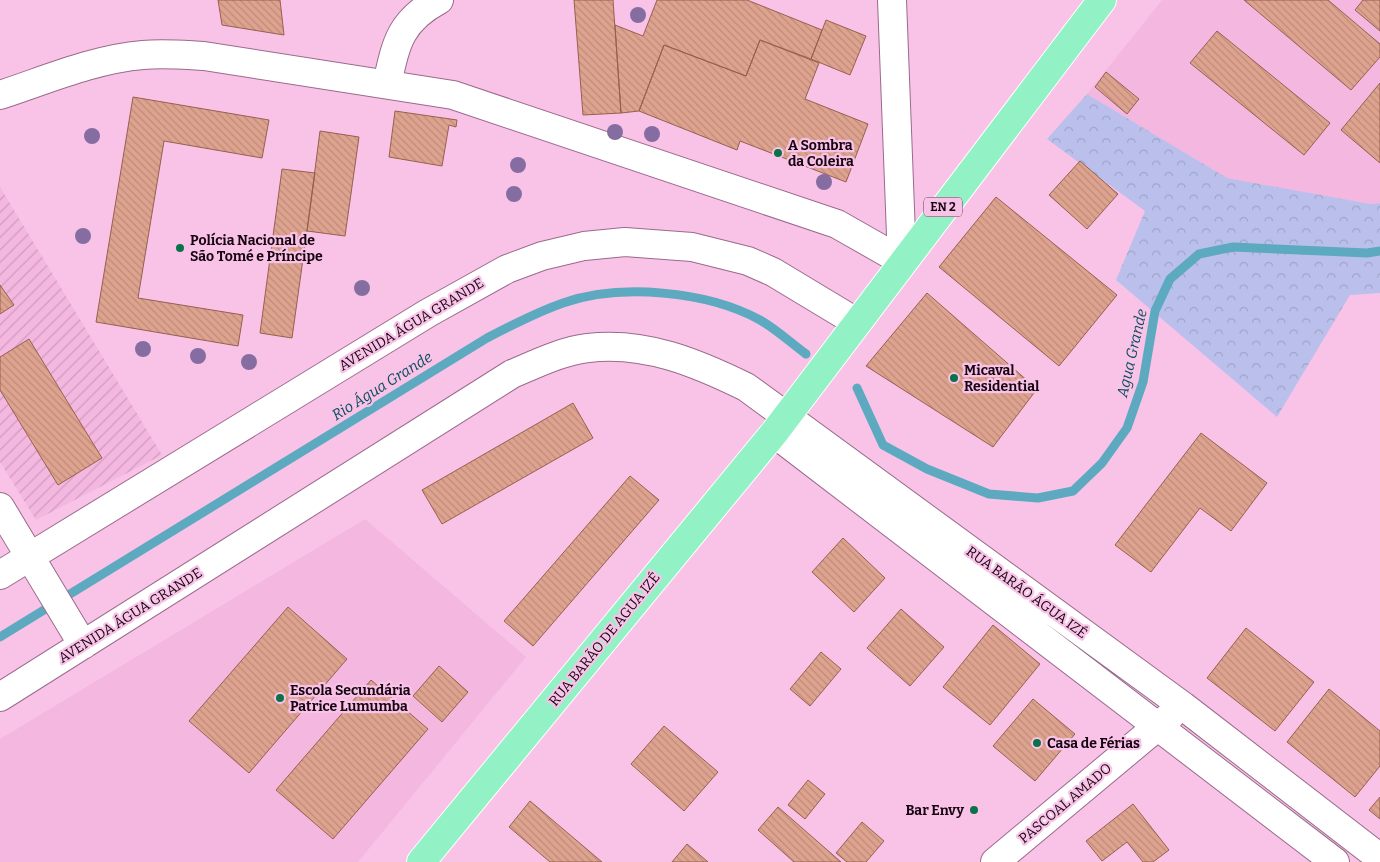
<svg xmlns="http://www.w3.org/2000/svg" width="1380" height="862" font-family="Bitter,serif">
	<style>
		.built { fill: #f4b7e0 }
		.industrial { fill: url(#industrial-furrows) }
		.forest { fill: url(#forest-crowns) }
		.lines { fill: none; stroke-linecap: round; stroke-linejoin: round }
		.stream { stroke: #5daac0; stroke-width: 9 }
		.building { fill: url(#building-back-hatch); stroke: #96604e }
		.street-casing { stroke: #9a6a8b; stroke-width: 30 }
		.primary-casing { stroke: #fff; stroke-width: 30 }
		.street { stroke: #fff; stroke-width: 28 }
		.primary { stroke: #93f1c6; stroke-width: 28 }
		.tree { fill: #866da1 }
		.poi-dot { fill: #0a7148; stroke: #f9c3e7; stroke-width: 2 }
		.labels { text-anchor: middle; stroke-width: 4.5; stroke-linejoin: round; paint-order: stroke }
		.shield { fill: #f9c3e7; stroke: #5b3f52; stroke-width: 1 }
		.shield-label { font-size: 12px; font-weight: bold; fill: #170612 }
		.poi-label { font-size: 14px; font-weight: bold; fill: #170612; stroke: #f9c3e7; text-anchor: start }
		.street-label { font-size: 14px; fill: #170612; stroke: #f9c3e7 }
		.water-label { font-size: 15px; font-style: italic; fill: #074c5d; stroke: #f9c3e7 }
	</style>
	<defs>
		<pattern id="industrial-furrows" width="10" height="10" patternUnits="userSpaceOnUse" patternTransform="scale(1.25)"><rect width="10" height="10" fill="#f4b7e0"/><path d="M-1 1l2-2M0 10L10 0M9 11l2-2" fill="none" stroke="#d09cbf"/></pattern>
		<pattern id="forest-crowns" width="20" height="18" patternUnits="userSpaceOnUse" patternTransform="scale(1.25)"><rect width="20" height="18" fill="#bac0eb"/><path d="M2 6a3 3 0 1 1 6 0M12 15a3 3 0 1 1 6 0" fill="none" stroke="#9fa4c8"/></pattern>
		<pattern id="building-back-hatch" width="6" height="6" patternUnits="userSpaceOnUse" patternTransform="scale(1.25)"><rect width="6" height="6" fill="#dea38f"/><path d="M-1 5l2 2M0 0l6 6M5-1l2 2" fill="none" stroke="#be8b7a"/></pattern>
	</defs>
	<rect width="100%" height="100%" fill="#f9c3e7"/>
	<path class="built" d="M1162,0H1380V203L1371,204L1227,178L1087,94Z
		M365,519L526,657L358,862H0V739Z"/>
	<path class="industrial" d="M0,187L162,455L36,520L0,462Z"/>
	<path class="forest" d="M1087,94L1227,178L1371,204L1380,203V293L1350,295L1277,417L1116,280L1145,211L1047,139Z"/>
	<g class="lines">
		<path class="stream" d="M857,388L883,445L927,469L989,494L1038,498L1073,491L1102,463L1127,428L1143,382L1155,311L1170,279L1199,254L1233,247L1367,253L1380,251
			M0,637L487,338C512,325 537,312 563,303C620,283 707,291 760,320C776,329 791,343 806,354"/>
	</g>
	<path class="building" d="M218,0H280L284,35L222,25Z
		M574,0H613L621,113L583,115Z
		M657,0H747L822,30L811,59L760,40L746,76L664,45L639,111L621,113L615,25L643,36Z
		M1244,0H1328L1380,44V57L1351,90Z
		M1363,0H1380V31L1355,10Z
		M826,20L866,36L850,75L811,59Z
		M1217,31L1330,123L1304,155L1190,63Z
		M760,40L819,63L805,99L868,124L846,182L740,141L737,150L639,111L664,45L746,76Z
		M1106,72L1139,99L1127,114L1095,87Z
		M1380,83V163L1341,130Z
		M133,97L269,120L262,158L164,141L138,298L243,315L238,346L96,322Z
		M395,111L457,120L456,127L449,125L442,166L389,157Z
		M320,131L359,137L345,236L307,231Z
		M1080,161L1118,194L1087,229L1049,195Z
		M282,169L315,173L292,338L260,333Z
		M996,197L1117,295L1059,366L939,267Z
		M0,285L14,305L0,314Z
		M927,293L1037,389L993,447L866,366Z
		M29,339L102,458L58,485L0,390V357Z
		M573,403L593,438L442,524L422,490Z
		M1201,433L1267,483L1231,531L1200,508L1151,572L1115,545Z
		M630,476L659,500L533,646L504,621Z
		M843,538L885,578L854,612L812,572Z
		M288,607L347,659L249,773L189,721Z
		M901,609L944,647L910,686L867,648Z
		M993,625L1040,664L990,725L943,687Z
		M1246,628L1314,682L1275,731L1207,678Z
		M821,652L841,669L810,706L790,689Z
		M439,666L468,692L442,722L413,696Z
		M371,680L428,729L333,839L276,790Z
		M1329,689L1380,731V766L1355,797L1287,742Z
		M1033,699L1075,734L1035,781L993,746Z
		M664,726L718,772L684,811L631,764Z
		M808,780L825,794L805,819L788,805Z
		M1380,797V819L1369,810Z
		M530,801L602,862H550L509,827Z
		M1133,804L1169,850L1153,862H1143L1127,842L1102,861L1086,841Z
		M778,807L841,862H794L758,830Z
		M862,822L884,841L866,862H847L836,853Z
		M687,844L708,862H672Z"/>
	<g class="lines">
		<defs>
			<path id="street" d="M892,0L902,261
				M387,84C396,43 400,21 439,0
				M0,95C46,80 94,59 143,55C164,53 184,55 204,56L453,95L837,224L902,261
				M774,433L1335,862
				M0,507L83,645
				M0,575L428,313L507,269L542,256L584,246L625,242L692,247L748,261L773,272L856,322
				M0,697L512,374C536,364 562,351 588,348C645,341 697,363 746,387L1183,706L1380,858
				M995,862L1170,716"/>
			<path id="primary" d="M421,862L774,433L1102,0"/>
		</defs>
		<use href="#street" class="street-casing"/>
		<use href="#primary" class="primary-casing"/>
		<use href="#street" class="street"/>
		<use href="#primary" class="primary"/>
	</g>
	<g class="tree">
		<circle cx="638" cy="15" r="8"/>
		<circle cx="615" cy="132" r="8"/>
		<circle cx="652" cy="134" r="8"/>
		<circle cx="92" cy="136" r="8"/>
		<circle cx="518" cy="165" r="8"/>
		<circle cx="824" cy="182" r="8"/>
		<circle cx="514" cy="194" r="8"/>
		<circle cx="83" cy="236" r="8"/>
		<circle cx="362" cy="288" r="8"/>
		<circle cx="143" cy="349" r="8"/>
		<circle cx="198" cy="356" r="8"/>
		<circle cx="249" cy="362" r="8"/>
	</g>
	<g class="poi-dot">
		<circle cx="778" cy="153" r="5"/>
		<circle cx="180" cy="248" r="5"/>
		<circle cx="954" cy="378" r="5"/>
		<circle cx="280" cy="698" r="5"/>
		<circle cx="1037" cy="743" r="5"/>
		<circle cx="974" cy="810" r="5"/>
	</g>
	<g class="labels">
		<rect class="shield" x="924" y="197.5" width="38" height="19" rx="4"/>
		<g class="shield-label">
			<text x="943" y="211">EN 2</text>
		</g>
		<g class="poi-label">
			<text x="788" y="150">A Sombra<tspan x="788" dy="16">da Coleira</tspan></text>
			<text x="190" y="245">Polícia Nacional de<tspan x="190" dy="16">São Tomé e Príncipe</tspan></text>
			<text x="964" y="375">Micaval<tspan x="964" dy="16">Residential</tspan></text>
			<text x="290" y="695">Escola Secundária<tspan x="290" dy="16">Patrice Lumumba</tspan></text>
			<text x="1047" y="748">Casa de Férias</text>
			<text x="964" y="815" text-anchor="end">Bar Envy</text>
		</g>
		<g class="street-label">
			<text transform="translate(411 324) rotate(-31)" y="5">AVENIDA ÁGUA GRANDE</text>
			<text transform="translate(1027 592) rotate(36)" y="5">RUA BARÃO ÁGUA IZÉ</text>
			<text transform="translate(130 615) rotate(-32)" y="5">AVENIDA ÁGUA GRANDE</text>
			<text transform="translate(604 639) rotate(-51)" y="5">RUA BARÃO DE AGUA IZÉ</text>
			<text transform="translate(1065 803) rotate(-40)" y="5">PASCOAL AMADO</text>
		</g>
		<g class="water-label">
			<text transform="translate(1132 353) rotate(-77)" y="5">Agua Grande</text>
			<text transform="translate(382 386) rotate(-32)" y="5">Rio Água Grande</text>
		</g>
	</g>
</svg>
